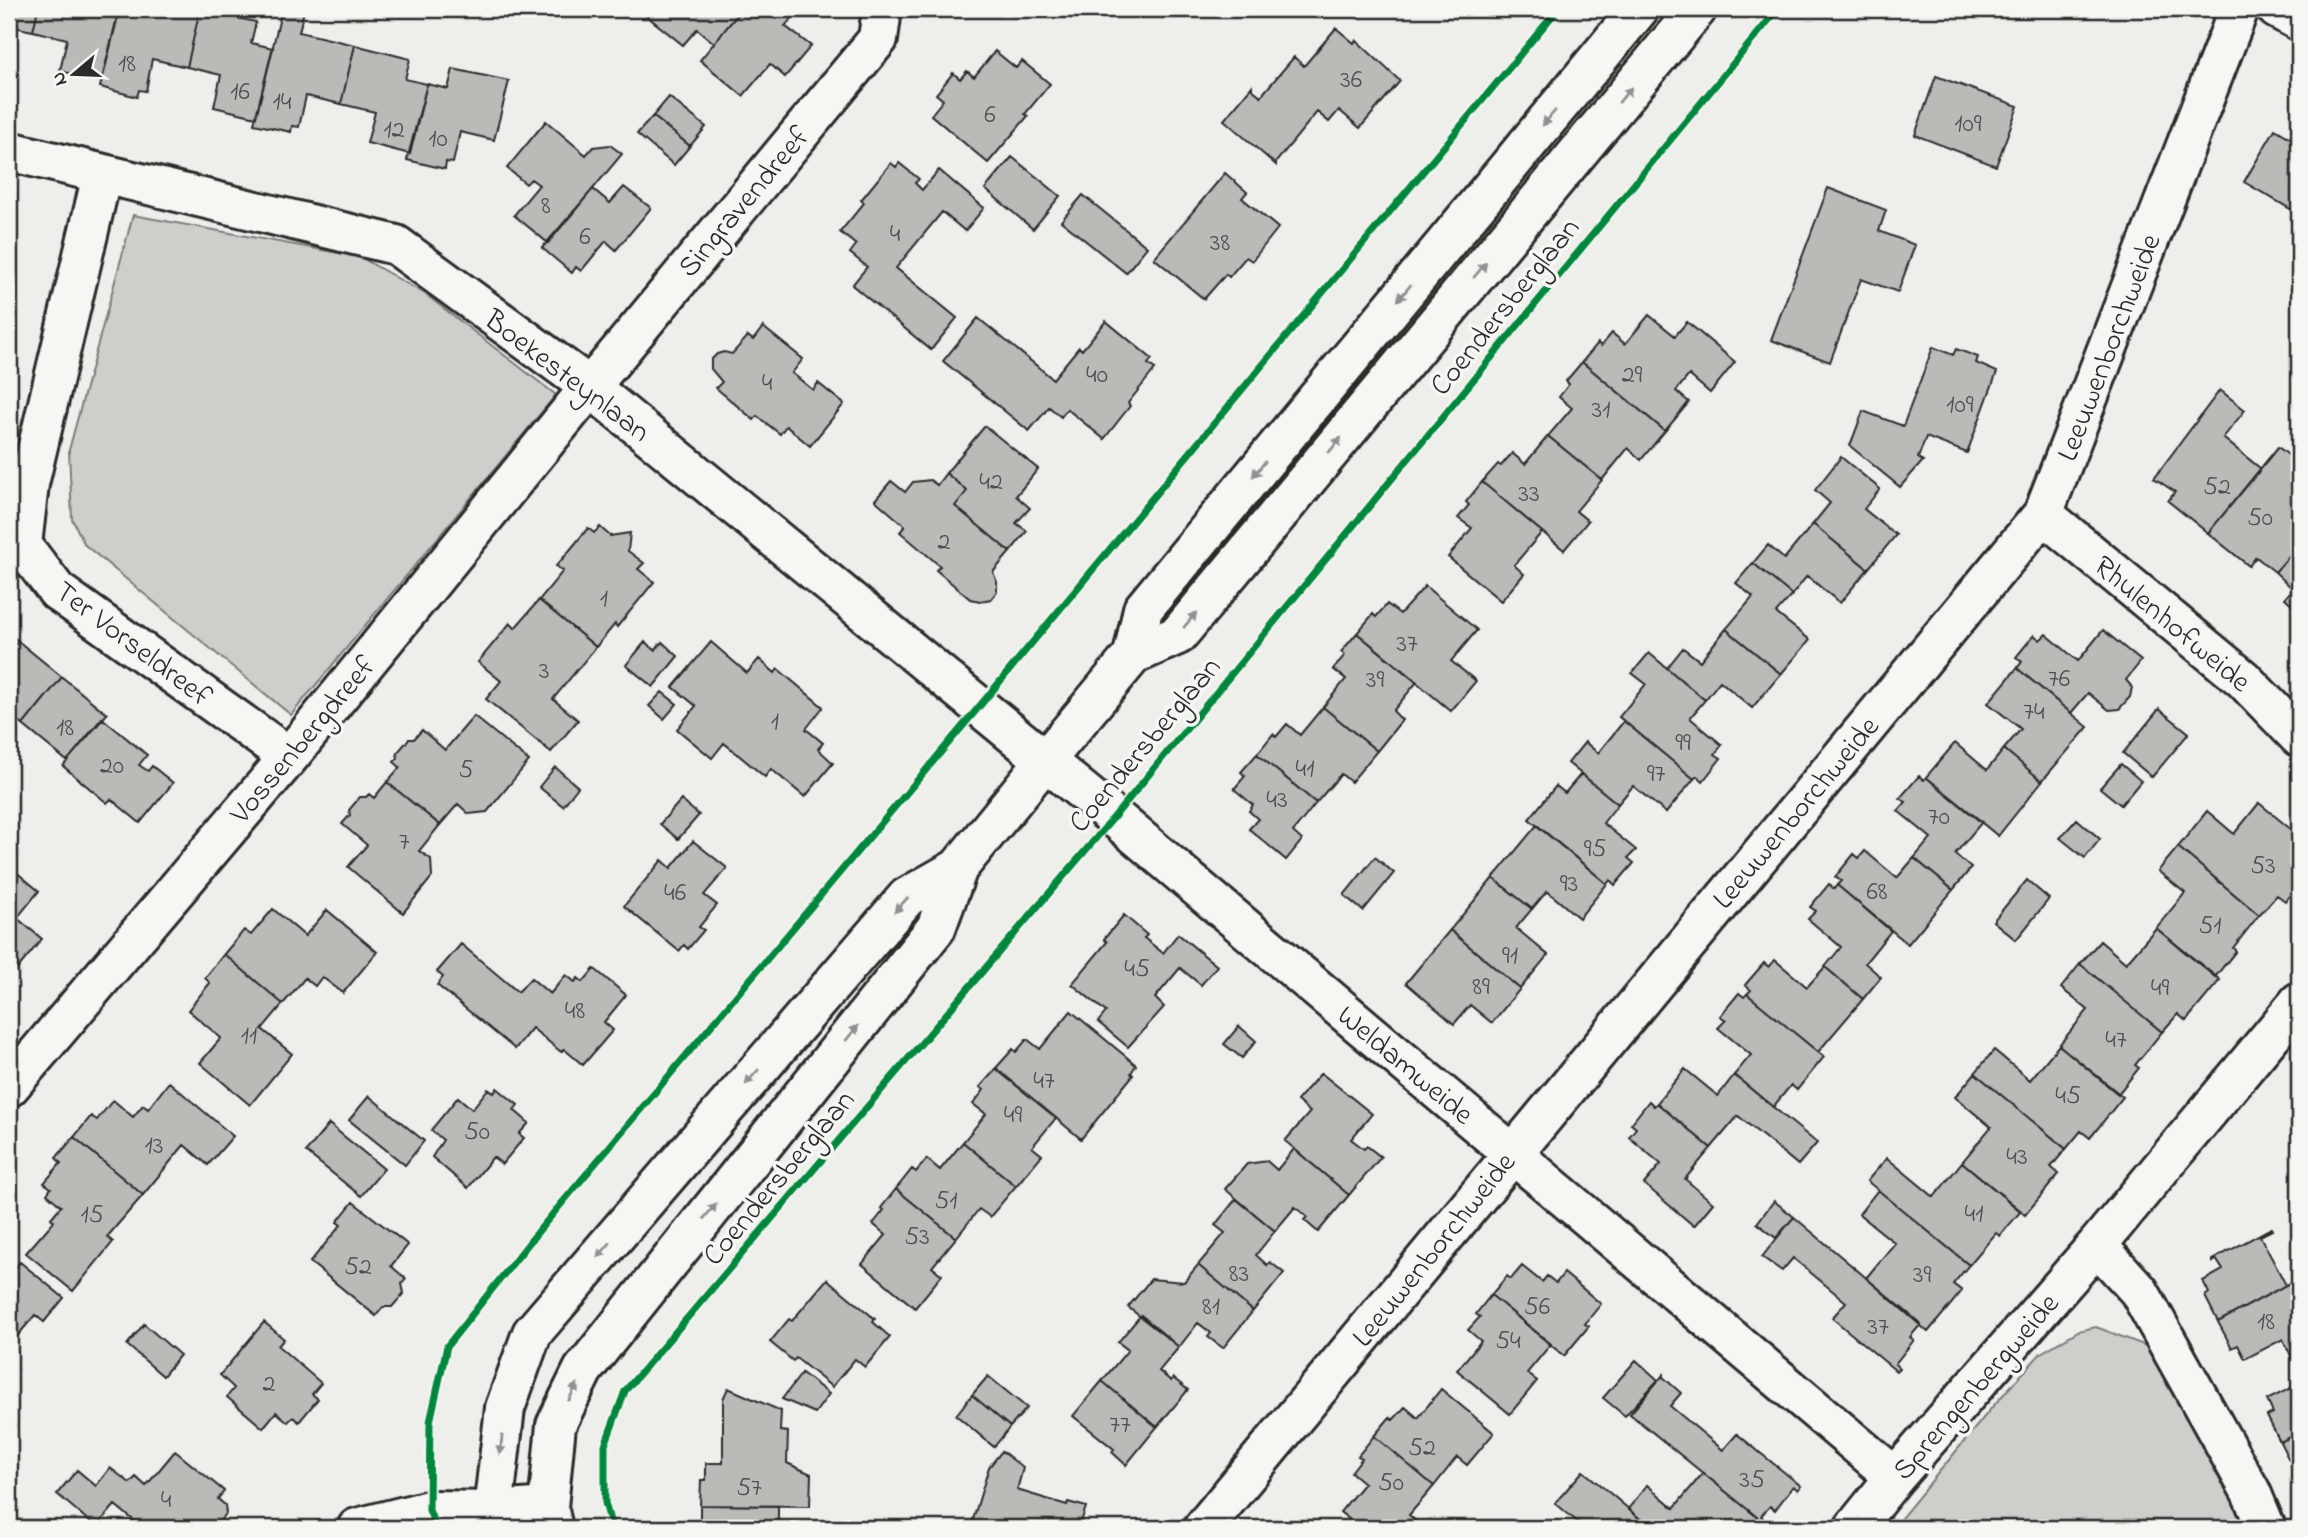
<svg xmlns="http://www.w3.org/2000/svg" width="2308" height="1537" font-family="'Indie Flower',sans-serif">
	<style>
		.green { fill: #cececa; stroke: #7c7c7a; stroke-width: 2 }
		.building { fill: #babab7; stroke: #2b2b2b; stroke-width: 2 }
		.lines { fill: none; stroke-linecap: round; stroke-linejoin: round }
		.street-casing { stroke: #2b2b2b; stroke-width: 44 }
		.secondary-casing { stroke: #2b2b2b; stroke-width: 44 }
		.street { stroke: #f6f6f2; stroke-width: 38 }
		.secondary { stroke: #f6f6f2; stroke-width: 38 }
		.cycleway-casing { stroke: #f6f6f2; stroke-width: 11 }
		.cycleway { stroke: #00873e; stroke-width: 7 }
		.oneway { fill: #90908e }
		.labels { text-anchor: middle; stroke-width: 7; stroke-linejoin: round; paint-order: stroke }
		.number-label { font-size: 26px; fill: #4f4f4e }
		.street-label { font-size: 30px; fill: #2b2b2b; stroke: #f6f6f2 }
	</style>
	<rect width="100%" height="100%" fill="#eeeeea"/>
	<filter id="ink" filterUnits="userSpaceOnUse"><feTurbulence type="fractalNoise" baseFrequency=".0143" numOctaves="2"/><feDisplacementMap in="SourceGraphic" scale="14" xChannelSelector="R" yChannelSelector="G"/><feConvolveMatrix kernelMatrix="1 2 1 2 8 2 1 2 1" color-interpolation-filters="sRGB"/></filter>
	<g filter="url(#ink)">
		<path class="green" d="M133,215L360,257L425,294L556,395L291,715L85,545L72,519L69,450Z
			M2096,1327L2149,1347L2191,1414L2246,1528H1893L1994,1405L2041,1353L2078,1331Z"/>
		<path class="building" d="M9,9H38L33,31L9,26Z
			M38,9H106L119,12L102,81L60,71L67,39L33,31Z
			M119,9H200L187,67L152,59L146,91L139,90L137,97L100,87Z
			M200,9H233L232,17L256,22L251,43L273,48L256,117L214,107L221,75L187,67Z
			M282,9L304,11L299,32L355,45L341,104L306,96L299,127L292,126L291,132L254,124Z
			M638,9H742L714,43L697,29L683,45Z
			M742,9H790L788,12L794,16L785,26L811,46L785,77L770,64L743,96L700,60Z
			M1336,28L1354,43L1356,40L1400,81L1360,128L1339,110L1329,122L1317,112L1276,162V165L1224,120L1252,86V89L1261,96L1294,57L1304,66Z
			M355,45L410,59L405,79L427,84L410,154L367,143L375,112L341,104Z
			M995,51L1016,68L1022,61L1050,84L1025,114L1028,116L988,163L931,115L943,100L936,94L953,73L960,79L967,71L974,77Z
			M453,69L509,81L494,140L460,132L453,163L446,162L445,169L407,160L427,84L448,89Z
			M1936,76L2018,106L1996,166L1915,135Z
			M669,97L706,127L690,146L653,116Z
			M653,116L690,146L674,165L637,134Z
			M546,121L586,155L593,147L610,145L622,154L548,243L514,215L539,185L531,179L526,184L507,168Z
			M2275,129L2299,143V214L2244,182Z
			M1012,157L1060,196L1033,229L985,189Z
			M891,163L896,167L899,163L919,179L915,183L922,190L939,170L984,208L965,231L942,212L896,268L957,318L931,350L852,285L867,267L850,253L856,245L840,232L864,203L861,200Z
			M1225,173L1247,192L1242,198L1278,228L1252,261L1246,257L1229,277L1226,274L1204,299L1154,258Z
			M624,187L651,208L616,250L606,241L581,271L576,267L572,273L542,248L593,189L610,203Z
			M1828,188L1886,210L1879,231L1915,245L1898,292L1861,279L1830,362L1771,340Z
			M1083,195L1147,247L1126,273L1061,221Z
			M1649,315L1675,336L1687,322L1735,362L1710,393L1689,375L1676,391L1689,402L1665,431L1582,362L1598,343L1601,346L1612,333L1625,344Z
			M978,318L1053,379L1079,347L1082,350L1106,321L1152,359L1148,364L1155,369L1128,403L1130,406L1104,439L1067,409L1061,417L1049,407L1029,431L943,361Z
			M763,327L803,359L792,373L813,390L818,383L844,404L810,446L786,426L780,434L757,416L754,420L716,388L722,382L711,369V360L717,354L724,352L732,354L748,336L753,340Z
			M1933,347L1953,355L1956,349L1978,357L1976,363L1997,372L1967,453L1926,437L1918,458L1923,461L1900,487L1850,446L1863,411L1903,426Z
			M1582,362L1665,431L1641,460L1628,448L1602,480L1548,436L1572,408L1559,397L1569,384L1566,381Z
			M2220,390L2245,410L2223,438L2261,469L2208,533L2168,501L2175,492L2154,478Z
			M985,426L1038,469L1016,496L1030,508L1016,523L1027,531L1010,552L955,506L967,491L946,473Z
			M1548,436L1602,480L1576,511L1588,521L1564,550L1482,482L1498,464L1501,466L1512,453L1525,464Z
			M2278,447L2299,463V545L2275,572L2256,557L2249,566L2208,533Z
			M1841,457L1880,489L1864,509L1896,535L1868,569L1813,524L1830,503L1815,490Z
			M946,473L967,491L955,506L1010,552L993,572L997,582V591L991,599L980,601L970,599L936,570L940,566L900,532L905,526L875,500L891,481L905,492L913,482L930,480L937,485Z
			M1482,482L1542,532L1514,565L1524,574L1501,601L1448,557L1472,528L1458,518L1469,505L1466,502Z
			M1813,524L1868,569L1840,603L1807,576L1792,595L1753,563L1768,545L1784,559Z
			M600,527L610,536L630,533L628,551L644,563L638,569L654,582L617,627L615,624L596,647L539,600L563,571L556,566L565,556L588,528L594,533Z
			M2299,545V611L2285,598L2293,589L2275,572Z
			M1753,563L1792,595L1776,613L1810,640L1781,674L1726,629L1753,597L1736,583Z
			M1425,586L1477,630L1451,661L1476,681L1451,711L1357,633L1373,614L1376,617L1387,604L1400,614Z
			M539,600L596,647L553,699L578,720L551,752L486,699L501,681L478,662L510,623L515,628Z
			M1726,629L1781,674L1752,708L1720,681L1705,700L1667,668L1683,648L1700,661Z
			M2103,630L2141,661L2126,680L2132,687L2130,697L2119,709L2109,710L2088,693L2071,713L2017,668L2022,662L2016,657L2034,635L2040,640L2046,634L2078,661Z
			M9,633L18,641L9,653Z
			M1357,633L1417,682L1393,711L1402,720L1377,751L1323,707L1346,679L1333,669L1345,655L1341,652Z
			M18,641L62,677L23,725L9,714V653Z
			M645,642L655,650L662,642L678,656L653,687L626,665Z
			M711,642L747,673L759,659L775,673L778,669L823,707L806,729L823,743L818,749L833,763L805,797L771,769L765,777L724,743L712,758L677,729L696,706L673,687Z
			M1649,653L1705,700L1690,718L1722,745L1715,754L1721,758L1703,781L1697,776L1694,779L1619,717L1646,684L1632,673Z
			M2017,668L2088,727L2042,781L2004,749L2021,729L1988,703Z
			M62,677L107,714L67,761L23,725Z
			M662,692L677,704L664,719L649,706Z
			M1323,707L1377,751L1351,782L1341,774L1316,803L1257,754L1273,734L1276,737L1287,724L1300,735Z
			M2159,709L2189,733L2152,777L2123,753Z
			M474,716L529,761L487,812L469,814L458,804L440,825L387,782L400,767L394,762L398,758L397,753L409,739H414L422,730L445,750Z
			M102,718L147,755L139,765L148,771L152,766L173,783L140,823L111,799L107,803L63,766Z
			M1624,721L1694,779L1666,813L1633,786L1618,804L1568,763L1585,742L1598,753Z
			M1955,743L1987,770L2004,749L2042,781L1998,836L1926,777Z
			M1257,754L1316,803L1293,832L1302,840L1286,860L1249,829L1258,819L1249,811L1253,805L1234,789L1245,776L1241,772Z
			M2121,764L2141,781L2121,805L2100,788Z
			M555,767L578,787L563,806L539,787Z
			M1581,774L1618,804L1603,823L1636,850L1628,858L1634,863L1615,885L1610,880L1607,884L1529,819L1556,786L1565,793Z
			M1919,776L1924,780L1926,777L1982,822L1955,854L1971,868L1953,890L1914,858L1931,838L1898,811L1906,802L1900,798Z
			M387,782L440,825L419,851L431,859L432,877L403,913L348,867L367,845L342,824L350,815L349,810L360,797H366L369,794L374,798Z
			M681,800L699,815L678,839L660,824Z
			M2259,803L2299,836V885L2285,901L2277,895L2259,915L2178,847L2207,811L2234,834Z
			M2077,819L2100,839L2085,858L2060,838Z
			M1537,825L1607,884L1579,918L1547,891L1532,909L1493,878Z
			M693,841L727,868L704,895L717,905L699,927L704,930L688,949L684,945L679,951L624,906L662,860L671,868Z
			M2178,847L2259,915L2233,948L2236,951L2215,977L2156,928L2185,893L2158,871Z
			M1865,851L1897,878L1914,858L1953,890L1908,944L1837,885L1841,881L1835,877L1854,854L1859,858Z
			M1375,857L1394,873L1363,911L1344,895Z
			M9,866L39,891L17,918L42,939L14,973L9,968Z
			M1493,878L1532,909L1516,928L1548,955L1520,989L1450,930Z
			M2027,880L2049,899L2016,940L1993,921Z
			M1829,884L1834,889L1837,885L1891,931L1865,963L1881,977L1863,999L1825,967L1841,947L1808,919L1816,911L1810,907Z
			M273,909L305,936L327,910L377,952L343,993L322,977L315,986L305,978L283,1004L224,954L244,930L251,935Z
			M1124,915L1147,935L1144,938L1163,953L1178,934L1217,966L1201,985L1180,968L1155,998L1164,1007L1128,1047L1098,1022L1106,1012L1072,984L1107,942L1104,939Z
			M2156,928L2220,980L2186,1021L2178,1014L2162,1032L2080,964L2100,941L2126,963Z
			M1450,930L1520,989L1492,1023L1470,1005L1454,1024L1406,983Z
			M461,944L518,992L531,978L550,994L566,975L575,982L578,978L583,982L594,969L596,970L626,995L604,1022L613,1030L583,1065L564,1049L561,1052L532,1028L515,1049L437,985L443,977L437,972Z
			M224,954L283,1004L262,1029L292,1054L250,1105L200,1063L221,1038L188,1010L210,983L205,978Z
			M1775,960L1807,987L1825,967L1863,999L1818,1052L1747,994L1751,990L1745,985L1764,963L1769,967Z
			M2080,964L2162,1032L2135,1065L2139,1068L2118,1094L2059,1045L2088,1010L2061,988Z
			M1739,993L1744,997L1747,994L1824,1057L1797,1090L1791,1085L1773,1107L1734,1075L1751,1055L1718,1028L1726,1020L1720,1016Z
			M1071,1011L1136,1065L1131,1073L1133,1075L1081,1139L996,1068L1013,1049L1016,1052L1027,1039L1040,1049Z
			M1239,1026L1256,1041L1242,1058L1224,1044Z
			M2059,1045L2123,1097L2090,1138L2081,1131L2066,1149L1975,1073L1994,1050L2030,1080Z
			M996,1069L1056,1118L1032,1147L1042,1155L1016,1186L963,1142L986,1114L973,1104L984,1090L980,1087Z
			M1685,1069L1718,1096L1734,1075L1817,1143L1798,1165L1738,1116L1711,1148L1657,1103Z
			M1321,1073L1372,1114L1351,1139L1364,1149L1367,1146L1381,1157L1349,1195L1285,1141L1310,1112L1297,1101Z
			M1975,1073L2066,1149L2051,1167L2059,1174L2025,1215L1962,1162L1991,1127L1955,1097Z
			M169,1082L233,1136L208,1165L184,1145L143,1195L74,1137L91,1116L97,1120L113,1100L133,1117L143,1105L148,1109Z
			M497,1088L518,1105L514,1110L529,1123L519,1134L524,1138L502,1164L493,1157L468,1188L432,1157L443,1140L431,1130L458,1097L472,1109L488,1089L494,1093Z
			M369,1096L424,1141L405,1165L349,1120Z
			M1649,1101L1654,1106L1657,1103L1711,1148L1685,1179L1713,1203L1694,1226L1644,1184L1661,1164L1629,1137L1636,1128L1631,1124Z
			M329,1124L384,1169L361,1196L306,1152Z
			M74,1137L143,1195L107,1237L113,1242L73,1291L26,1253L54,1221L51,1218L61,1206L47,1194L51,1188L44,1183L61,1163L56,1158Z
			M963,1142L1016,1186L990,1217L979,1209L956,1238L896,1189L912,1169L916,1172L927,1159L940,1170Z
			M1294,1149L1349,1195L1318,1232L1304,1220L1307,1217L1295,1207L1275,1231L1225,1189L1247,1164L1267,1161L1277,1170Z
			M1887,1158L1934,1197L1962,1162L2021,1211L2000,1236L1996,1233L1969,1265L1867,1181Z
			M896,1189L956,1238L932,1267L942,1275L915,1308L862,1264L886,1235L873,1224L884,1210L881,1208Z
			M1878,1190L1969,1265L1953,1284L1962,1291L1928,1332L1866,1278L1895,1243L1859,1214Z
			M1236,1199L1275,1231L1256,1255L1267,1265L1270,1262L1284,1273L1253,1311L1198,1265L1225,1233L1215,1225Z
			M1774,1201L1794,1217L1776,1238L1757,1223Z
			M353,1202L408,1245L391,1266L406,1279L402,1284L404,1293L392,1307H383L376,1316L310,1262L341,1225L337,1222Z
			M1794,1217L1921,1324L1910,1337L1914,1340L1895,1364L1899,1368L1896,1371L1832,1318L1846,1302L1793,1258L1782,1271L1762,1257Z
			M2271,1228L2272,1230L2260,1236L2286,1285L2218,1322L2205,1296L2209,1293L2203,1281L2223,1270L2216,1259L2212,1262V1260Z
			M20,1262L64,1298L44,1322L35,1315L9,1346V1276Z
			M1198,1265L1253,1311L1223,1348L1208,1337L1211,1333L1198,1323L1179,1347L1128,1307L1151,1279L1184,1282Z
			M1522,1266L1542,1282L1547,1276L1556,1283L1564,1273L1601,1304L1585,1324L1589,1326L1564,1356L1491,1295L1507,1276L1511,1279Z
			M2299,1278V1357L2293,1360L2283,1339L2245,1359L2238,1345L2232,1348L2218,1322Z
			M827,1279L875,1319L873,1322L890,1337L865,1367L855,1359L832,1387L796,1358L793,1361L770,1342L789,1319L792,1321Z
			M1491,1295L1551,1344L1527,1373L1537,1381L1510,1414L1457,1370L1481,1341L1468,1330L1480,1317L1476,1314Z
			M1141,1315L1179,1347L1159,1371L1171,1381L1173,1378L1188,1390L1157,1427L1102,1381L1128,1350L1118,1342Z
			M264,1322L284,1339L278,1346L321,1383L312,1394L318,1399L299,1422L293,1417L288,1422L276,1412L263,1428L227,1397L234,1388L220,1375Z
			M144,1324L180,1355L163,1376L127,1345Z
			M2299,1357V1373L2293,1360Z
			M1636,1360L1658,1380L1625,1416L1603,1398Z
			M802,1373L829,1394L815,1413L782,1399Z
			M1663,1375V1377L1681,1393L1670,1406L1723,1450L1737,1434L1801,1486L1798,1490L1793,1486L1775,1510L1770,1506L1761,1516L1769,1525L1768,1526L1630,1414Z
			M988,1376L1027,1408L1010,1427L972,1395Z
			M1102,1381L1157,1427L1126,1465L1112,1452L1114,1449L1073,1416Z
			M2299,1384V1433L2280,1442L2267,1416L2273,1413L2267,1400Z
			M728,1388L781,1411L780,1431L788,1432L787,1463L811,1474L810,1506L700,1505L701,1480H706V1463H723V1399Z
			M1441,1389L1494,1433L1467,1465L1457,1457L1434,1486L1374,1436L1390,1417L1393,1420L1405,1407L1418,1418Z
			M972,1395L1010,1427L994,1447L956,1415Z
			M2299,1433V1467L2293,1468L2280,1442Z
			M1374,1436L1434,1486L1409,1515L1419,1524L1415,1528H1360L1340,1512L1364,1483L1351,1472L1362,1458L1358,1456Z
			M175,1451L224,1491L218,1499L225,1505L226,1514L217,1524L204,1522L201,1526L198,1523L194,1528H143L115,1505L96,1527L57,1494L77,1470L96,1486L110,1468L130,1483L136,1477L146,1486Z
			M1002,1451L1023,1468L1017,1490L1067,1505L1068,1502L1086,1507L1079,1528H989L972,1523L989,1467Z
			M1583,1471L1611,1494L1651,1528H1585L1580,1524L1555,1503Z
			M1703,1473L1768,1526L1766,1528H1651L1628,1509L1647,1485L1674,1508Z
			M700,1505L778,1506V1528H700Z
			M972,1523L989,1528H970Z"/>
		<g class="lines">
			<defs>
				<path id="street" d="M2277,9L2299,21
					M9,151L396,245L590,387L1114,817L1895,1477
					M102,175L29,484L22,545L57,591L289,757
					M2043,514L2243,679L2299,737
					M9,1087L289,757L590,387L878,39L882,9
					M2097,1245L2139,1291L2251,1492L2266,1528
					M357,1528L429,1510L493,1511L548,1507
					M1203,1528L2043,514L2239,9
					M1854,1528L1895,1477L2097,1245L2299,1002"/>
				<path id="secondary" d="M1133,655L1143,609L1639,9
					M498,1528L493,1511L505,1408L532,1333L907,897L958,868
					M553,1528L548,1507L556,1425L583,1370L936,928L958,868L1044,762L1133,655L1178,635L1697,9"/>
			</defs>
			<use href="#street" class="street-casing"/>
			<use href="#secondary" class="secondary-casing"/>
			<use href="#street" class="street"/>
			<use href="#secondary" class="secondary"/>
			<defs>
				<path id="cycleway" d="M436,1528L429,1510L430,1422L447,1346L536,1234L978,708L1558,9
					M612,1528L605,1503V1445L625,1391L1114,817L1778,9"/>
			</defs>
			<use href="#cycleway" class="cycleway-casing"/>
			<use href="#cycleway" class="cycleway"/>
		</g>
		<defs><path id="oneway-solid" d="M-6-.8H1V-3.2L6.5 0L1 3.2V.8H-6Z" transform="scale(1.75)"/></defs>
		<g class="oneway">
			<use href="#oneway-solid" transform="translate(1625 95) rotate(-50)"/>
			<use href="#oneway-solid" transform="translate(1549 118) rotate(130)"/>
			<use href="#oneway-solid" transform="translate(1480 270) rotate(-50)"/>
			<use href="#oneway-solid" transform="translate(1404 293) rotate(130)"/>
			<use href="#oneway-solid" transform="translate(1335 445) rotate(-50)"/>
			<use href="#oneway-solid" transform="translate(1259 469) rotate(130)"/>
			<use href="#oneway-solid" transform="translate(1190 620) rotate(-50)"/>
			<use href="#oneway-solid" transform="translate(901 905) rotate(132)"/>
			<use href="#oneway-solid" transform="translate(852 1033) rotate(-51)"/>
			<use href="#oneway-solid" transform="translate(752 1077) rotate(131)"/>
			<use href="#oneway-solid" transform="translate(710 1211) rotate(-51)"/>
			<use href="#oneway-solid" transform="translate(604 1250) rotate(131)"/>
			<use href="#oneway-solid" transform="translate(573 1392) rotate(-63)"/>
			<use href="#oneway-solid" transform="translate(501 1445) rotate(97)"/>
		</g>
	</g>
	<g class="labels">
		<g class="number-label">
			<text x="127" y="71">18</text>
			<text x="1351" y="87">36</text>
			<text x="240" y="99">16</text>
			<text x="282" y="109">14</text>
			<text x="990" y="122">6</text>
			<text x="1968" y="131">109</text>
			<text x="394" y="137">12</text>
			<text x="438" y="146">10</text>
			<text x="546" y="213">8</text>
			<text x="895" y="241">4</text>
			<text x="585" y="244">6</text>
			<text x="1220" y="250">38</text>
			<text x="1097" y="382">40</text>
			<text x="1632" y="382">29</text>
			<text x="767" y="390">4</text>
			<text x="1960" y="412">109</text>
			<text x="1601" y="417">31</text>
			<text x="991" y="489">42</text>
			<text x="2217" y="494">52</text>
			<text x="1529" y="501">33</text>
			<text x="2260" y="525">50</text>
			<text x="944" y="549">2</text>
			<text x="604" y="606">1</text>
			<text x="1407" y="651">37</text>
			<text x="544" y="678">3</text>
			<text x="2059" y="686">76</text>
			<text x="1375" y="687">39</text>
			<text x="2034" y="719">74</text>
			<text x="775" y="729">1</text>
			<text x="65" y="735">18</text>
			<text x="1683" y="750">99</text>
			<text x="112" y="773">20</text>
			<text x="1305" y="776">41</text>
			<text x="466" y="777">5</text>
			<text x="1656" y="781">97</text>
			<text x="1277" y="807">43</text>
			<text x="1939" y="824">70</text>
			<text x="404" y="849">7</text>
			<text x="1595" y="856">95</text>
			<text x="2263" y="873">53</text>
			<text x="1569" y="891">93</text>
			<text x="1877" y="899">68</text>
			<text x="675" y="900">46</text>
			<text x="2210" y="933">51</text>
			<text x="1510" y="963">91</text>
			<text x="1137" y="976">45</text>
			<text x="1481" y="994">89</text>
			<text x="2160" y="995">49</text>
			<text x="575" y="1018">48</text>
			<text x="249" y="1043">11</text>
			<text x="2116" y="1047">47</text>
			<text x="1044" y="1088">47</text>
			<text x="2068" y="1103">45</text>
			<text x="1013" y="1122">49</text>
			<text x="477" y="1139">50</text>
			<text x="154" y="1153">13</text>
			<text x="2017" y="1164">43</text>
			<text x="946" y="1208">51</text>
			<text x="1974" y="1221">41</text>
			<text x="92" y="1222">15</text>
			<text x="917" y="1244">53</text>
			<text x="358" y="1274">52</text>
			<text x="1239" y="1281">83</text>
			<text x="1922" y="1282">39</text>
			<text x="1211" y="1314">81</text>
			<text x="1537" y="1314">56</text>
			<text x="2266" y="1329">18</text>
			<text x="1878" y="1334">37</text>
			<text x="1508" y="1348">54</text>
			<text x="269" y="1391">2</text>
			<text x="1120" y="1432">77</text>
			<text x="1422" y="1455">52</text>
			<text x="1752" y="1487">35</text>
			<text x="1391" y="1490">50</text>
			<text x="749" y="1495">57</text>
			<text x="166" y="1507">4</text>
		</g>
		<g class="street-label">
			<text transform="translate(743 201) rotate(-50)" y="10">Singravendreef</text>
			<text transform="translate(1504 306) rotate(-51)" y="10">Coendersberglaan</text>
			<text transform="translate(2108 347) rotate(-69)" y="10">Leeuwenborchweide</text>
			<text transform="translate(568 375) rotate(37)" y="10">Boekesteynlaan</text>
			<text transform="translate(2173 623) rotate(40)" y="10">Rhulenhofweide</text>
			<text transform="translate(134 643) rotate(37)" y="10">Ter Vorseldreef</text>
			<text transform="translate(302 739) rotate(-50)" y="10">Vossenbergdreef</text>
			<text transform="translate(1144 744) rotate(-50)" y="10">Coendersberglaan</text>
			<text transform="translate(1795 812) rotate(-50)" y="10">Leeuwenborchweide</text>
			<text transform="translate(1406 1064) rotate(40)" y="10">Weldamweide</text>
			<text transform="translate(778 1177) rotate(-50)" y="10">Coendersberglaan</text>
			<text transform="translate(1433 1249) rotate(-51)" y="10">Leeuwenborchweide</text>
			<text transform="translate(1975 1386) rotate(-49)" y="10">Sprengenbergweide</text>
		</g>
	</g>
	<rect width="2308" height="1537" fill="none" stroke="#f6f6f2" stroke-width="35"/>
	<rect x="18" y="18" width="2273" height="1502" fill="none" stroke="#2b2b2b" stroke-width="2.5" filter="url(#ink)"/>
	<g transform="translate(74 74) rotate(251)" stroke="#f6f6f2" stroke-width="5" paint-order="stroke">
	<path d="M0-5L12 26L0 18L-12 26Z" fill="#2b2b2b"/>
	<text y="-10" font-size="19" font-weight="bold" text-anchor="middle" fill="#2b2b2b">N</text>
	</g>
</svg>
